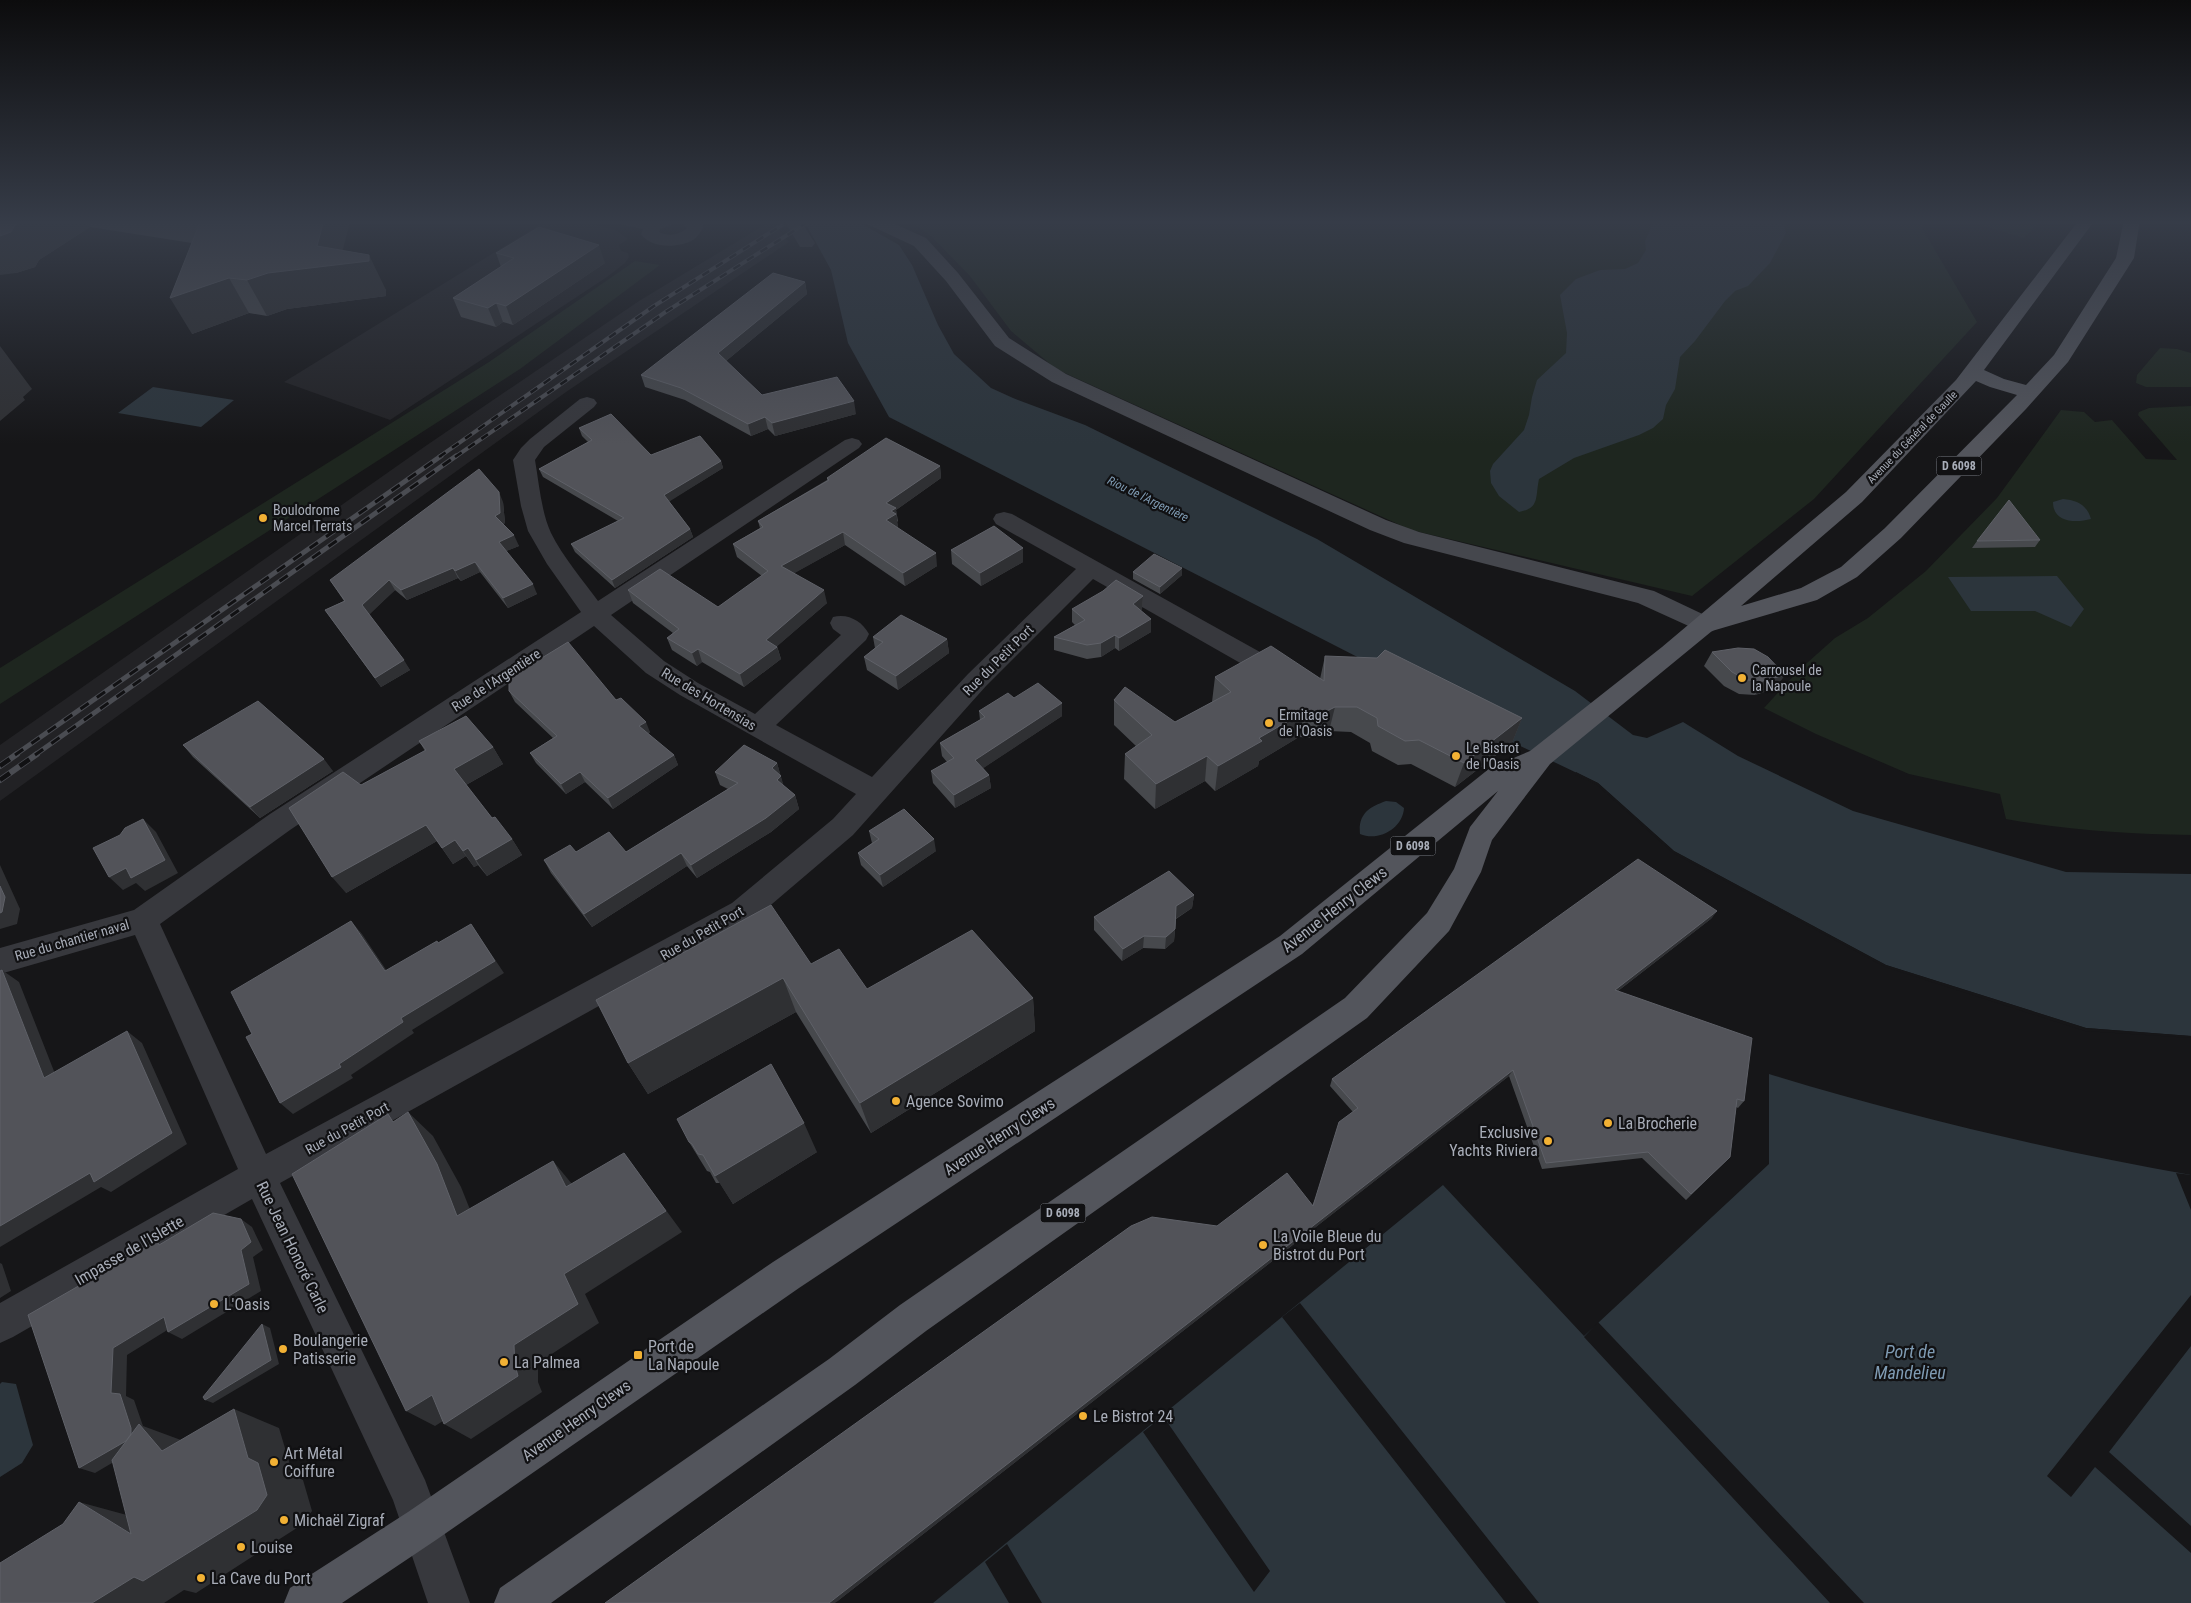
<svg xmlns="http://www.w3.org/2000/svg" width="2191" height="1603" font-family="'Roboto Condensed',sans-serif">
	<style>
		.built { fill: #222225 }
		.green { fill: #1e261f }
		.water { fill: #2c353c }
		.pier { fill: #161618 }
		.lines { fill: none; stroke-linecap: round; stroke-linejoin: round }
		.street { fill: #37383d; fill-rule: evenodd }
		.secondary { fill: #45474d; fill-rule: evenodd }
		.primary { fill: #53555c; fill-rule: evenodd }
		.rail-far2-casing { stroke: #4a4c52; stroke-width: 4 }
		.rail-far1-casing { stroke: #4a4c52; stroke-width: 5 }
		.rail-casing { stroke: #4a4c52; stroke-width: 6 }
		.rail-far2 { stroke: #111113; stroke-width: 2.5; stroke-dasharray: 8; stroke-linecap: butt }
		.rail-far1 { stroke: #111113; stroke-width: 3; stroke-dasharray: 10; stroke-linecap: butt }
		.rail { stroke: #111113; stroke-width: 4.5; stroke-dasharray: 12; stroke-linecap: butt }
		.wall { fill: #47494d }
		.shaded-wall { fill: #2f3033 }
		.building { fill: #525359; stroke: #5f6168 }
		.poi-dot { fill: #f2b134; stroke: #111113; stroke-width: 2 }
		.labels { text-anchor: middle; stroke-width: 4.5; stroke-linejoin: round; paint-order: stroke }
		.far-street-label { font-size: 11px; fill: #a8adb8; stroke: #111113 }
		.shield { fill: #111113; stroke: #7b7e86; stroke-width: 1 }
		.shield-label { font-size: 12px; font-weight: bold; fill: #a8adb8 }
		.far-water-label { font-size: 12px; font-style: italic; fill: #7f9bb3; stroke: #111113 }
		.poi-label { font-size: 14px; fill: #a8adb8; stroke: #111113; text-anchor: start }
		.street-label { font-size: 14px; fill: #a8adb8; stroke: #111113 }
		.near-street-label { font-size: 16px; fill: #a8adb8; stroke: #111113 }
		.near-poi-label { font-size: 16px; fill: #a8adb8; stroke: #111113; text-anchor: start }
		.near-water-label { font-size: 18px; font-style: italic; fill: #7f9bb3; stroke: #111113 }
	</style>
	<rect width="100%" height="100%" fill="#161618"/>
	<path class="built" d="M547,220H570L614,229L628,239L619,245L621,251L628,253L629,257L625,263L607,277L390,420L284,382Z
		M771,221L789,242L566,392L0,801V745L427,445L639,301Z"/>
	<path class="green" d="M901,220H1925L1922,228L1977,322L1814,499L1692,596L1411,530L1056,369L1011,331L970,276L932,237L920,228Z
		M1963,220H2041L2024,238Z
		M635,261L660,265L520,369L0,704V668L489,362Z
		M2160,348L2177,349L2191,353V387H2146L2136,383L2137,375Z
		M2191,406V835C2128,834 2067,830 2006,819L2000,794L1909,774L1816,734L1764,708L1798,671L1835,638L1868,618L1926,571L1997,498L2061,410L2084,412L2095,422L2112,420L2146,459L2177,460L2138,415L2139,412L2149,408Z"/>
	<path class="water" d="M801,220H855L899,245L912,265L938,325L954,354L991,388L1013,398L1085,425L1317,539L1575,691L1633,735L1647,738L1683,722L1738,756L1853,811L2066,872L2191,874V1036L2086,1028L1886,965L1674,851L1598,783L1512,742L1459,709L889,417L848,343L831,270L808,228Z
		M1669,220H1786L1784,225L1786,233L1770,263L1748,286L1735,291L1725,301L1695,341L1680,357L1675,389L1666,405L1663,419L1653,428L1639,435L1574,458L1539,479C1535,498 1540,508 1519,512L1499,496L1491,483L1490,471L1493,464L1524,430L1529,415L1532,397L1537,380L1566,353L1567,333L1560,295L1576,279L1600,270L1625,269L1638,263L1646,250L1645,241L1652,225Z
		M153,387L234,400L201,427L118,413Z
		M2063,499C2077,500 2087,505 2091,519C2076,523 2053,523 2053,502Z
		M2057,576L2084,609L2071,627L2035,611H1971L1948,577Z
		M1386,801L1396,802L1404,808C1403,828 1379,842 1360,834C1358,814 1369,807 1386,801Z
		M1769,1074C1907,1116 2049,1150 2191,1175V1603H933L1443,1185L1584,1336L1769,1164Z
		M2,1382L16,1384L33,1445L22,1463L0,1477V1384Z"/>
	<path class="pier" d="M1576,772L1598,783L1674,851L1886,965L2086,1028L2191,1036V1038L2085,1031L1885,967L1673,853L1597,785L1575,775Z
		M2176,1173L2191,1175V1210Z
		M2191,1295V1346L2109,1452L2191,1526V1553L2095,1467L2071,1497L2047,1476Z
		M1300,1303L1539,1603H1506L1282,1317Z
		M1598,1322L1864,1603H1830L1584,1337Z
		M1163,1416L1270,1571L1254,1592L1143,1432Z
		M1007,1544L1042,1603H1009L985,1562Z"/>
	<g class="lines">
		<path class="street" d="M617,220H676L674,224L660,229L659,232C669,237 679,235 687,228L678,220H699L703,224V228C700,232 698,237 693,240C679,248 651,249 641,234L643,229L619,224Z
			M784,220H800L815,243L812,247H800Z
			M587,397L594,399L597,403L594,407L544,447L535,460C539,483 541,511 551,533C563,557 582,579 598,601L845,440L852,438L859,440L862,444L859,448L611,615L664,661L698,683L755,714L841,635L833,629L830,623L833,617C848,613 862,621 869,634L866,640L776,725L872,777L968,674L1076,569L996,524L993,519L996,514L1004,512L1012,514L1260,652L1263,658L1260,664L1251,667L1242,664L1093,579L986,686L853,835L752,921L280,1183L425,1480L470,1603H428L393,1500L252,1199L13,1337L0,1343V1303L238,1169L135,935L0,974V948L134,910L270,814L581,612L547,564L528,531L521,506L513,460L521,448L530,439L580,399ZM594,626L646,673L680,695L856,794L833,819L732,903L266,1154L160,924L290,830Z"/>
		<path class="secondary" d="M865,220H886L926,238L958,273L1009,338L1066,374L1386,520L1419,532L1654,591L1713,619L1716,625L1713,631L1704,633L1638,603L1404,543L1370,530L1052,382L995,346L946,281L914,246L867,224Z"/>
		<path class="primary" d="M2079,220H2095L1984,370L2004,379L2026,385L2054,355L2116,258L2124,220H2140L2134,258L2068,362L2026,409L1901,538L1857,577L1817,600L1712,631L1550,764L1492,840L1481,872L1449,931L1367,1018L926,1331L855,1385L551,1603H494L500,1588L829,1359L900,1305L1345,998L1427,913L1454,869L1470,827L1498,791L1302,954L799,1288L436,1540L342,1603H284L290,1588L408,1512L773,1262L1280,936L1490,768L1530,751L1662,647L1846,492L1956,380ZM1976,381L1990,387L2017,395L1885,528L1841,567L1801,588L1741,606L1862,502Z"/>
		<defs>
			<path id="rail-far2" d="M439,457L654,306L790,220
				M455,457L667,311L811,220"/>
			<path id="rail-far1" d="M15,755L441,456
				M35,755L456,456"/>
			<path id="rail" d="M0,766L17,754
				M0,780L37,754"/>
		</defs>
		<use href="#rail-far2" class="rail-far2-casing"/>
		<use href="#rail-far1" class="rail-far1-casing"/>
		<use href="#rail" class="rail-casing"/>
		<use href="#rail-far2" class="rail-far2"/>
		<use href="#rail-far1" class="rail-far1"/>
		<use href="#rail" class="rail"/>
	</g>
	<path class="wall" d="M0,220H351L350,221L342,250L386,290V296L287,309L267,316L249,313L192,334V243L90,227L39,260L35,267L16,273Z
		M496,253L605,263L513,325L503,322L496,327L461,317L453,298L501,267Z
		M805,282L807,294L726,361L762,395L856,414L775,436L768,429L751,436L685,400L645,387L641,375Z
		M579,428L651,455L721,461L723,468L669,501L690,529L693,537L615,588L575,552L571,544L618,521L543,477L539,469L588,442L582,436Z
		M940,466L941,478L896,510L898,521L897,522L898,527H897L937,566L905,586L845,545L794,573L827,603L777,646L781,659L744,687L702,662L697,666L672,650L667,638L673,633L633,603L628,590L718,607L762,576L737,557L733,544L760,528L758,521L827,480V478Z
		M503,502L505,523L503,524L519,546L506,551L537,594L508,608L480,572L461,581L458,578L407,600L395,590L369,614L410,670L381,687L325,610L344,601L330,580Z
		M2040,540L2035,547L1972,548L1977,541Z
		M951,550L1023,562L981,586L952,564Z
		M1133,572L1182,575L1160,594L1133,579Z
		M1143,596L1142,609L1141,610L1151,632L1119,651L1115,648L1101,657L1087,659L1054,650V637L1075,625L1072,622V609Z
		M873,637L947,639L949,653L898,690L867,670L864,657L875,648Z
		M1712,652L1776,688L1755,695L1739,694L1724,686L1704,666Z
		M1325,656L1522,718L1512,743L1455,787L1411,764L1398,765L1372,751L1370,743L1351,732L1329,731L1316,738L1299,737L1259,761L1258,766L1215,791L1205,781L1155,809L1124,779L1125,754L1136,746L1114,725V700L1175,722L1212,702L1215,677L1320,679Z
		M509,691L616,700L650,732L648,734L674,755L678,765L613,809L585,782L566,794L536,763L530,753L553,738L515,702Z
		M1014,698L1062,716L983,768L989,775L991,788L955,808L933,783L931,771L947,762L942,756L940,743L980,720L979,711Z
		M419,741L493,747L503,764L466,785L492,818L512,839L522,855L487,876L478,865L474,867L466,856L453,864L437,841L346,893L361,785L425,751Z
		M183,745L333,771L260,818L193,757Z
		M777,763L783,785L795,795L799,809L771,832L697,878L687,866L592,927L551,873L544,860L576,852H626L728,789L720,785L715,772Z
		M869,831L936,851L883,887L861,865L858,853L872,843Z
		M1194,895L1192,908L1176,919L1174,941L1165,949L1143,948L1122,961L1094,930V917Z
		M1712,918L1618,991L1744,1101L1738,1108L1736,1107L1730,1157L1686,1200L1642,1158L1542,1169L1509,1076L835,1603L1217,1226L1312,1206L1353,1112L1330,1086L1332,1079Z
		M811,964L867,989L1033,998L1035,1031L871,1133L796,1012L648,1094L628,1063Z
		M689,1142L817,1152L733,1204L720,1183H716L710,1172L707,1171Z"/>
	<path class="shaded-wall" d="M23,220H85L90,227L39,260L35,267L16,273L0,275V236Z
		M324,220H351L350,221L339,265L369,255L386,290V296L287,309L267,316L247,280L317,246Z
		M599,245L605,263L513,325L506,306Z
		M229,278L249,313L192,334L170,298Z
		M805,282L807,294L721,365L718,353Z
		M496,303L503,322L496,327L488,308Z
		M0,346L32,389L23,397L25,400L0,421Z
		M854,401L856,414L775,436L772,423Z
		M765,417L768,429L751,436L748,424Z
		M721,461L723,468L667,503L664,495Z
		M940,466L941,478L896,510L898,527L888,533L886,520V503Z
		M499,492L503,502L505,523L500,526L495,516Z
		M690,529L693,537L615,588L612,580Z
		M843,532L845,545L784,579L781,566Z
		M514,535L519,546L504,552L499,542Z
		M1023,548V562L981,586L980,573Z
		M936,553L937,566L905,586L903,573Z
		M475,562L480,572L461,581L455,571Z
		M453,568L458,578L407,600L401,590Z
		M1182,568V575L1160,594V587Z
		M389,580L395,590L369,615L362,605Z
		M533,584L537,594L508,608L503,598Z
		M824,590L827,603L774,649L777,647L781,659L744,687L740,674L766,640Z
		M1143,596L1142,609L1133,618V604Z
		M1151,619V632L1119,651V638Z
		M1115,635V648L1101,657V643Z
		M947,639L949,653L898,690L896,676Z
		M698,649L702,662L697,666L692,653Z
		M404,660L410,670L381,687L375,678Z
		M1785,675L1776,688L1755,695L1763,681Z
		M1062,703V716L976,773L975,760Z
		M1335,707L1329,731L1316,738L1321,714Z
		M1304,712L1299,737L1259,761L1258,766L1215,791L1218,766L1259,738Z
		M1522,718L1512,743L1455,787L1464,763Z
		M646,722L650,732L643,736L639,726Z
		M493,747L503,764L464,786L454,769Z
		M674,755L678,765L613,809L608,798Z
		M1207,756L1205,781L1155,809L1156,784Z
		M324,759L333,771L260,818L250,807Z
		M777,763L785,790L781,794L772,768Z
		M580,772L585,782L566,794L561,784Z
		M989,775L991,788L955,808L954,795Z
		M795,795L799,809L771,832L697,878L691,865Z
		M143,819L156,832L178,873L145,891L136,883L123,890L109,877Z
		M426,825L437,841L346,893L332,877Z
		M512,839L522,855L487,876L476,860Z
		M934,839L936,851L883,887L880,875Z
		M455,840L466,856L453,864L442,848Z
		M468,848L478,865L474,867L463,851Z
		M681,853L687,866L592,927L584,914Z
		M0,865L20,909L17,924L0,929Z
		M1194,895L1192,908L1175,919L1176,906Z
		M1717,911L1712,918L1610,997L1615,990Z
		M351,921L362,934L395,983L385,971Z
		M471,924L504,973L412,1030L414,1033L351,1075L353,1078L293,1114L280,1103L339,1064L401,1018Z
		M1175,929L1174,941L1165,949L1166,937Z
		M1144,936L1143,948L1122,961L1123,949Z
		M2,970L19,982L61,1089L44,1078Z
		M783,978L796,1012L648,1094L628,1063Z
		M1033,998L1035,1031L871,1133L860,1103Z
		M127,1031L142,1043L187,1144L111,1192L101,1187L0,1247V1226Z
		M1513,1070L1509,1076L835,1603H829Z
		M408,1112L433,1136L461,1187L481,1237L457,1216Z
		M804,1123L817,1152L733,1204L715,1176Z
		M624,1153L682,1232L585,1294L599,1323L538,1363V1382L542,1392L471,1439L444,1424L515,1365L514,1345L564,1274Z
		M553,1161L572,1184L566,1187Z
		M241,1219L252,1227L263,1250L253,1257L261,1291L182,1339L168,1332L241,1250Z
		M0,1263L2,1264L11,1291L0,1298Z
		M164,1317L177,1324L127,1355L126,1396L134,1400L143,1426L189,1443L162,1451L146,1443L95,1473L79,1468L111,1393L113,1348Z
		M262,1324L270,1328L279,1364L213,1403L205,1400Z
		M432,1395L459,1411L435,1426L406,1411Z
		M234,1409L279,1428L293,1475L303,1480L312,1511L303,1524L196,1593L184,1590L164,1603H92L248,1458Z
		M79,1502L134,1517L131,1534Z"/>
	<path class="building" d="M0,220H23L15,225L11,232L0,236Z
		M201,220H324L317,246L369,255V261L268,273L247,280L229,278L170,298Z
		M539,227L599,245L506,306L496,303L488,308L453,298L514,258L496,253Z
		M773,273L805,282L718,353L762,395L837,377L854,401L772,423L765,417L748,424L681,388L641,375Z
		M611,414L651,455L700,436L721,461L664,495L690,529L612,580L571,544L624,518L539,469L592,440L579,428Z
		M886,438L940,466L886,503L896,508L891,511L896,514L886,520L936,553L903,573L843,532L781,566L824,590L766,640L777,647L740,674L698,649L692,653L667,638L679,629L628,590L660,569L718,607L768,571L733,544L763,527L758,521L829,480L827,478Z
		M479,469L499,492L500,513L495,516L514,535L499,542L533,584L503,598L475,562L455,571L453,568L401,590L389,580L362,605L404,660L375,678L325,610L345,601L330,580Z
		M2009,500L2040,540L1977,541Z
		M994,526L1023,548L980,573L951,550Z
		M1154,554L1182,568L1160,587L1133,572Z
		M1116,580L1143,596L1133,604L1151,619L1119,638L1115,635L1101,643L1087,645L1054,637L1085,620L1072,609L1103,591Z
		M901,615L947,639L896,676L864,657L883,642L873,637Z
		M568,642L616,700L621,698L646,722L639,726L674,755L608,798L580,772L561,784L530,753L557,736L509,691V678Z
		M1271,646L1324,681L1325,656L1377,658L1385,650L1522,718L1464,763L1419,740L1405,741L1378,726L1377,718L1357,707H1335L1321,714L1304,712L1259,738L1262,741L1218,766L1207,756L1156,784L1125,754L1152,735L1114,700L1125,687L1175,722L1231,692L1215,677Z
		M1738,648L1754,649L1768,657L1785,675L1763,681L1747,680L1732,672L1712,652Z
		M1038,683L1062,703L975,760L989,775L954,795L931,771L954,758L940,743L985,717L979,711L1008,693L1014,698Z
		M258,701L324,759L250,807L183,745Z
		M466,716L493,747L454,769L492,818L495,817L512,839L476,860L468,848L463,851L455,840L442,848L426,825L332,877L289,808L343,772L361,785L426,750L419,741Z
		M744,745L777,763L772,768L781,776L777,780L795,795L766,818L691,865L681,853L584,914L544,860L570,845L576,852L609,832L626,852L738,783L715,772Z
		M904,809L934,839L880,875L858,853L879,839L869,831Z
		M143,819L165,860L131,878L126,868L109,877L93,848L120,835L125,828Z
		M1638,859L1717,911L1615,990L1752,1038L1744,1101L1737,1099L1730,1157L1691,1194L1648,1152L1546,1163L1513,1070L829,1603H605L1131,1226L1152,1217L1217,1226L1287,1173L1313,1206L1339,1122L1358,1108L1332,1079Z
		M1169,871L1194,895L1176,906L1175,929L1166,937L1144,936L1123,949L1094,917Z
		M0,886L5,897L2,912L0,913Z
		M771,905L811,964L839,949L867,989L972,930L1033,998L860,1103L783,978L628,1063L596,1000Z
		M351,921L385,971L437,941L438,943L471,924L495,961L401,1018L403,1022L339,1064L341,1067L280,1103L246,1037L252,1034L231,992Z
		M2,970L44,1078L127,1031L172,1133L94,1182L90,1173L0,1226V971Z
		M771,1064L804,1123L715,1176L703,1155L698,1154L692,1144L689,1142L677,1119Z
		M408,1112L437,1164L457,1216L553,1161L566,1187L624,1153L666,1211L564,1274L578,1304L514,1345L515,1365L518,1376L444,1424L432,1395L406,1411L292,1174L388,1114L393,1122Z
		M213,1213L241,1219L251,1242L241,1250L249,1284L168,1332L164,1317L113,1348L111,1393L120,1394L131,1428V1434L126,1441L79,1468L28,1315L157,1241L159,1245Z
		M262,1324L271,1360L205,1400L203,1397Z
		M234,1409L248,1458L258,1463L267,1495L257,1510L143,1581L134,1577L92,1603H0V1563L63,1524L79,1502L131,1534L112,1460L139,1424L162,1451Z"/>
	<linearGradient id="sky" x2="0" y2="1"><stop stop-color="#0c0c0d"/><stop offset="0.5" stop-color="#363c48"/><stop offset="1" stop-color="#363c48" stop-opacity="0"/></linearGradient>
	<rect width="2191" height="444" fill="url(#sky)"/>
	<g class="poi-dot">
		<circle cx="263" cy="518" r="5"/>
		<circle cx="1742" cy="678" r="5"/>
		<circle cx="1269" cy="723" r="5"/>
		<circle cx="1456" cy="756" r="5"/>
		<circle cx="896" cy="1101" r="5"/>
		<circle cx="1608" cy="1123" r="5"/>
		<circle cx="1548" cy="1141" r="5"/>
		<circle cx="1263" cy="1245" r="5"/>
		<circle cx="214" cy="1304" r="5"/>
		<circle cx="283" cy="1349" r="5"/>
		<rect x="633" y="1350" width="10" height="10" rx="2.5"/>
		<circle cx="504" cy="1362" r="5"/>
		<circle cx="1083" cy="1416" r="5"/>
		<circle cx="274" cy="1462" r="5"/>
		<circle cx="284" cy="1520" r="5"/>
		<circle cx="241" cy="1547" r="5"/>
		<circle cx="201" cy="1578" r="5"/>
	</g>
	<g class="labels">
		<g class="far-street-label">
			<text transform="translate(1912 437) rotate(-46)" y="4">Avenue du Général de Gaulle</text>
		</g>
		<g class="shield">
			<rect x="1936.5" y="456.5" width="45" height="19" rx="4"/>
			<rect x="1390.5" y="836.5" width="45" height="19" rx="4"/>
			<rect x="1040.5" y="1203.5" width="45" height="19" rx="4"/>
		</g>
		<g class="shield-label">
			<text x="1959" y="470">D 6098</text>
			<text x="1413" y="850">D 6098</text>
			<text x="1063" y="1217">D 6098</text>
		</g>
		<g class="far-water-label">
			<text transform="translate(1148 499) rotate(26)" y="4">Riou de l'Argentière</text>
		</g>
		<g class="poi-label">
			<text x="273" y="515">Boulodrome<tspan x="273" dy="16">Marcel Terrats</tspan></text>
			<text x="1752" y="675">Carrousel de<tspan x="1752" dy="16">la Napoule</tspan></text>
			<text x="1279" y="720">Ermitage<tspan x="1279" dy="16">de l'Oasis</tspan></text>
			<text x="1466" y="753">Le Bistrot<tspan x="1466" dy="16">de l'Oasis</tspan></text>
		</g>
		<g class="street-label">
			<text transform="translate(998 660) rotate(-45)" y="5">Rue du Petit Port</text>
			<text transform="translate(496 680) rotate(-33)" y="5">Rue de l'Argentière</text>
			<text transform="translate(709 699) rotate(31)" y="5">Rue des Hortensias</text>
			<text transform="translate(702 933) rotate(-30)" y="5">Rue du Petit Port</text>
			<text transform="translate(72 940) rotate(-16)" y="5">Rue du chantier naval</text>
			<text transform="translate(347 1128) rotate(-29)" y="5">Rue du Petit Port</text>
		</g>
		<g class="near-street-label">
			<text transform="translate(1334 909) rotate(-38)" y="6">Avenue Henry Clews</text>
			<text transform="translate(999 1136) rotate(-33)" y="6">Avenue Henry Clews</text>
			<text transform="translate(293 1247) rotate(64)" y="6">Rue Jean Honoré Carle</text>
			<text transform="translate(129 1250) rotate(-30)" y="6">Impasse de l'Islette</text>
			<text transform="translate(576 1420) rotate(-35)" y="6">Avenue Henry Clews</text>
		</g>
		<g class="near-poi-label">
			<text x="906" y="1107">Agence Sovimo</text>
			<text x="1618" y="1129">La Brocherie</text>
			<text x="1538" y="1138" text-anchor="end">Exclusive<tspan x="1538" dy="18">Yachts Riviera</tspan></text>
			<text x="1273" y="1242">La Voile Bleue du<tspan x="1273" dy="18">Bistrot du Port</tspan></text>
			<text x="224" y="1310">L'Oasis</text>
			<text x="293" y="1346">Boulangerie<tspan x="293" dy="18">Patisserie</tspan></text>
			<text x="648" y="1352">Port de<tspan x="648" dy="18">La Napoule</tspan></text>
			<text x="514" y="1368">La Palmea</text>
			<text x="1093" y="1422">Le Bistrot 24</text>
			<text x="284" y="1459">Art Métal<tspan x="284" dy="18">Coiffure</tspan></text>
			<text x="294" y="1526">Michaël Zigraf</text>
			<text x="251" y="1553">Louise</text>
			<text x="211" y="1584">La Cave du Port</text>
		</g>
		<g class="near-water-label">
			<text x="1910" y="1358">Port de<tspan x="1910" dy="21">Mandelieu</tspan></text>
		</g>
	</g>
</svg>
